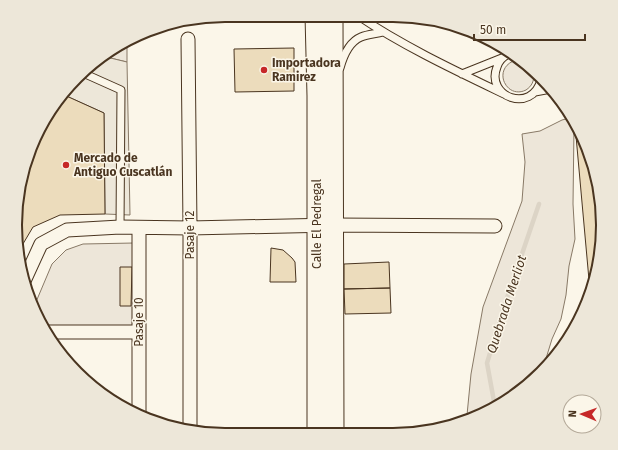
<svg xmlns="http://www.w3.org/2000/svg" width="618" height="450" font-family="'Fira Sans',sans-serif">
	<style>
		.green { fill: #ede6d9; stroke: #887966 }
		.parking { fill: #ede7d9; stroke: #887966 }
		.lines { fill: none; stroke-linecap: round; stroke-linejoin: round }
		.stream { stroke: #dcd4c6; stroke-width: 4.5 }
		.building { fill: #ecdcbc; stroke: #4a3520 }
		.lane-casing { stroke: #4a3520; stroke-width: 9 }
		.street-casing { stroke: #4a3520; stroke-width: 15 }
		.secondary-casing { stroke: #4a3520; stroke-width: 21 }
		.lane { stroke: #fbf6e9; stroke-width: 7 }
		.street { stroke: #fbf6e9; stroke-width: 13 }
		.secondary { stroke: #fbf6e9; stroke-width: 19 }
		.poi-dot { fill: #c62828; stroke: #fbf6e9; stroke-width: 1.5 }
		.labels { text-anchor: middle; stroke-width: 3; stroke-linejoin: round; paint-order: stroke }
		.poi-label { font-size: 12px; font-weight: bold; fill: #4a3520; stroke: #fbf6e9; text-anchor: start }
		.street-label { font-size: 12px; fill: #4a3520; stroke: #fbf6e9 }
		.water-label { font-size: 13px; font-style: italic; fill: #4a3520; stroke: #fbf6e9 }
		.rim { fill: none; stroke: #4a3520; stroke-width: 2 }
	</style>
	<rect width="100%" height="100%" fill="#fbf6e9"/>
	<path class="green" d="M127,42V62L102,56L109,50Z
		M516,60H520L534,74C534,81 532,86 526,90C506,100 491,68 516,60Z
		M570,118L574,127L573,204L575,239L569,266L566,295L561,319L552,339L544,365L521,391L474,419L468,420L467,415L471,374L483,307L522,201L525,162L522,134L540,131L562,120Z
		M134,243V327H44L33,309L52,264L66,250L83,244Z"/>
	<path class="parking" d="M102,56L127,62L130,215L105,214L104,113L62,94L67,87Z"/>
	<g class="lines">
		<path class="stream" d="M495,407L487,363L507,298L539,204"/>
	</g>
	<path class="building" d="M294,48V91L235,92L234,49Z
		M62,94L104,113L105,214L60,215L33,227L17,254V197L37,132Z
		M578,135L596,170L601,252L592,280H589L576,136Z
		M271,248L283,250L292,258L295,262L296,282H270Z
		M389,262L390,288L344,289V264Z
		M120,267H132L131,306H120Z
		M390,288L391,313L345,314L344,289Z"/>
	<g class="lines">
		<defs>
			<path id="lane" d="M357,15C403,46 454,70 504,94
				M512,53C505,55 499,60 497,67C485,97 532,114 541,80
				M340,68C343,57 349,42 361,37C368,34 376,34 383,32
				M83,73L121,90L120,227
				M462,74L502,58
				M535,92L551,89"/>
			<path id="street" d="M188,39L190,228V430
				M139,228V415
				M24,281L41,244L67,230L120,227L190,228L333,225L495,226
				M46,332H139"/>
			<path id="secondary" d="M315,15L317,96V434
				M333,15L334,434"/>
		</defs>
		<use href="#lane" class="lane-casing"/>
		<use href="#street" class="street-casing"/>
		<use href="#secondary" class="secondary-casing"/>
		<use href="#lane" class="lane"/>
		<use href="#street" class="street"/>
		<use href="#secondary" class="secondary"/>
	</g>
	<g class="poi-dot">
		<circle cx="264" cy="70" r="4"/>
		<circle cx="66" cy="165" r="4"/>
	</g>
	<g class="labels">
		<g class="poi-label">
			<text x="272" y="67">Importadora<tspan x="272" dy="14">Ramirez</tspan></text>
			<text x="74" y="162">Mercado de<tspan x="74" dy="14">Antiguo Cuscatlán</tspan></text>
		</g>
		<g class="street-label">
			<text transform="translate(317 224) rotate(-90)" y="4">Calle El Pedregal</text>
			<text transform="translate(190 235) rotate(-90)" y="4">Pasaje 12</text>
			<text transform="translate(139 322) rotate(-90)" y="4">Pasaje 10</text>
		</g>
		<g class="water-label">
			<text transform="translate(506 304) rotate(-72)" y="5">Quebrada Merliot</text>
		</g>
	</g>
	<path d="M0 0H618V450H0ZM225 22H393A203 203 0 0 1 596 225V225A203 203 0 0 1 393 428H225A203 203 0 0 1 22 225V225A203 203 0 0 1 225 22Z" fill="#ede7d9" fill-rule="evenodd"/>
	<path class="rim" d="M225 22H393A203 203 0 0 1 596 225V225A203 203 0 0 1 393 428H225A203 203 0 0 1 22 225V225A203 203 0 0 1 225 22Z"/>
	<g transform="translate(582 414) rotate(272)"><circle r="19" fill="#fbf6e9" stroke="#b4a999"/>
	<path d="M0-3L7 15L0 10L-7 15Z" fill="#c62828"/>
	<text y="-6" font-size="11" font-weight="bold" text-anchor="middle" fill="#4a3520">N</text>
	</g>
	<path d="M474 34v6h111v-6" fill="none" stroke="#4a3520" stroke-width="2"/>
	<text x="480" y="34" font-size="12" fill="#4a3520" stroke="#fbf6e9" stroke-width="3" paint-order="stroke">50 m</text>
</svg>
